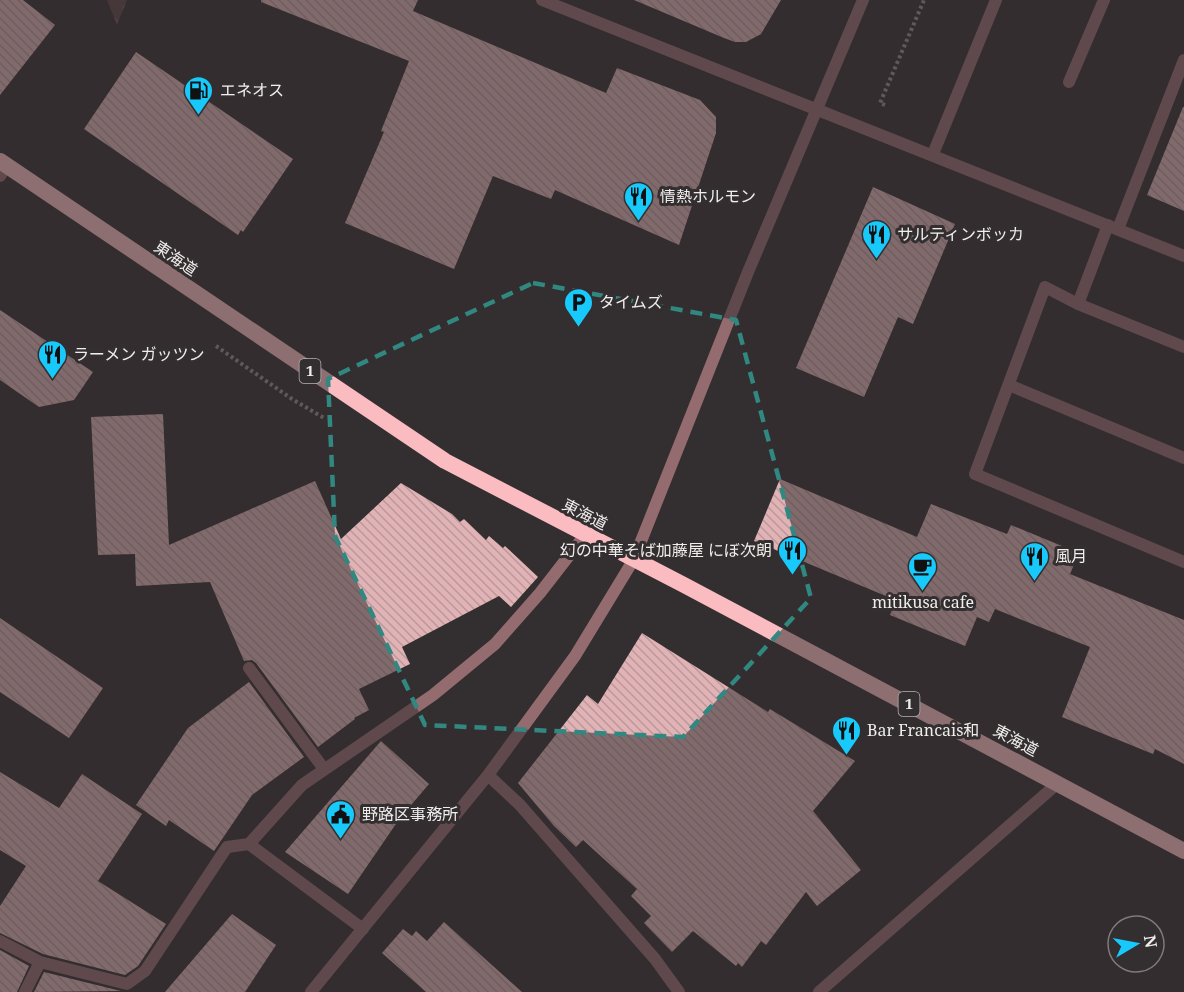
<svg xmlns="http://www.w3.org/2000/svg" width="1184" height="992" font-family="'Noto Serif','Noto Sans JP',serif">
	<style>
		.park { fill: url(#park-crowns) }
		.building { fill: url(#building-back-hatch) }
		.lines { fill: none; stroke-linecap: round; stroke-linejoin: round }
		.path { stroke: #928e8f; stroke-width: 4; stroke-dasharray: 3 3; stroke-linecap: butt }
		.service { stroke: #946c6f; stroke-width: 12 }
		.minor { stroke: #946c6f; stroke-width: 12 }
		.tertiary { stroke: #946c6f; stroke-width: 12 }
		.trunk { stroke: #fabcc0; stroke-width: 16 }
		.marked { fill: none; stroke: #318881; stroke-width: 4.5; stroke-dasharray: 12 8; stroke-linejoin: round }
		.labels { text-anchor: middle; stroke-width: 6; stroke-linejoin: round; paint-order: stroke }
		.shield { fill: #332e2f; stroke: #b7b4b4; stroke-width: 1.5 }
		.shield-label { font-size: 15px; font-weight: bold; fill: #f0eded }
		.poi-label { font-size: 16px; fill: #f0eded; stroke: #332e2f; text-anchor: start }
		.street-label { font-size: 16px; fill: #f0eded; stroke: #332e2f }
	</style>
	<defs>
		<pattern id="park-crowns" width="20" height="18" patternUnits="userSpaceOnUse" patternTransform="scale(1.5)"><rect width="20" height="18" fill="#5e4345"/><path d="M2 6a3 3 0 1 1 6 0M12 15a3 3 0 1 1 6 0" fill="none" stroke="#755e60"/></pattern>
		<pattern id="building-back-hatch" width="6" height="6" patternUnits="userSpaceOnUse" patternTransform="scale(1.5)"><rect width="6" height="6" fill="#e1b3b6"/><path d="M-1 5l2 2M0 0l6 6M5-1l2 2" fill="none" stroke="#bb989a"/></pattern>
	</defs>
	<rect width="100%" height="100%" fill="#332e2f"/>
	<path class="park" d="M107,0H127L117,25Z"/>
	<path class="building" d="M0,0H23L55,25L0,95Z
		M261,0H418L413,11L606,93L617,68L700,100L716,117V133L679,245L555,190L551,199L493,176L454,269L345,223L384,132L381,131L409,61L261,2Z
		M634,0H781L761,34L746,42H735L724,38Z
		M136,52L293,159L243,232L241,230L238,235L84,129Z
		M1183,107H1184V211L1147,195Z
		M873,187L955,224L913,324L898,317L864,397L796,368Z
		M0,310L93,372L74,400L39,407L0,380Z
		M163,414L169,545L315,481L341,539L401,483L452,514L460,522L464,519L486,540L489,536L503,548L505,546L538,577L511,607L499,596L402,647L410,664L359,689L369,710L354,718L355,719L318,747L256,663L252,660L244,661L210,582L136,586L135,554L98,555L91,417Z
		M780,479L917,537L931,504L1007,534L1011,525L1079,553L1070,574L1184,620V764L1155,749L1153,754L1062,717L1090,647L995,609L989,622L977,617L965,646L890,615L894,604L891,603L893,599L754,541Z
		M0,618L103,688L69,738L0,692Z
		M642,633L768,712L770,709L855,761L813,811L861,870L817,906L806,892L766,945L761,941L742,967L738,963L736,966L693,931L672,952L644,923L651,916L631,896L637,889L583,840L576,847L554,826L518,783L587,695L598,704Z
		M249,682L304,757L252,795L214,851L169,820L166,826L136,805L188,728Z
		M381,741L429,784L400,818L348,894L285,852Z
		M0,772L59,808L82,774L142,814L98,881L166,924L138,966L125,975L43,954L0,933V906L26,866L0,850Z
		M232,914L276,945L245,992H165Z
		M444,922L522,992H426L382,953L403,929L412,936L416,931L427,941Z
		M0,950L29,966L17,992H0Z
		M44,972L121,991L34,992Z"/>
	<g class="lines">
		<path class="path" d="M885,105L880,103L924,0
			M216,346L292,399L324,418"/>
		<path class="service" d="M1069,82L1104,0
			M933,154L996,0
			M1108,225L1078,304L1045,287L975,474L1184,562
			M1118,229L1184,60
			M1078,304L1184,347
			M1009,385L1184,458
			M249,668L324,769
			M249,844L363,929
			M0,941L40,962L127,984L145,971L227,847L249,844L302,785L433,695L495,644L540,593L585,535
			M25,992L40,962"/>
		<path class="minor" d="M0,176L7,165
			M488,775L520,805L655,959L679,992
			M311,992L488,775L575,656L634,559
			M819,992L1058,783"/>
		<path class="tertiary" d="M542,0L1184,256
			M634,559L748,272L863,0"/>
		<path class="trunk" d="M0,161L445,461L684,585L1184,851"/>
	</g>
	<path d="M0 0H1184V992H0ZM533,283L736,320L811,598L683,737L425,725L335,536L328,379Z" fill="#332e2f" fill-opacity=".55" fill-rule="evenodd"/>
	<path class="marked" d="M533,283L736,320L811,598L683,737L425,725L335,536L328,379Z"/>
	<defs>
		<symbol id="fuel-pin" viewBox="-11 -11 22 30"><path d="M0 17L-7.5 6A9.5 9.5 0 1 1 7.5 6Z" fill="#18cafc" stroke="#332e2f"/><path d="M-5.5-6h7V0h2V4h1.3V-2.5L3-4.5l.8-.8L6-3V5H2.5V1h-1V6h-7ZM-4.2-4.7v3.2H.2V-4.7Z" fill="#111"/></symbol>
		<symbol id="restaurant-pin" viewBox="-11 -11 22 30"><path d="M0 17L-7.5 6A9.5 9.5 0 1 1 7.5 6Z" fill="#18cafc" stroke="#332e2f"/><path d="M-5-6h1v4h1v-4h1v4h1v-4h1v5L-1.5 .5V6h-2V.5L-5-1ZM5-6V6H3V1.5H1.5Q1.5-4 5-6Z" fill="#111"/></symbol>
		<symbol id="parking-pin" viewBox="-11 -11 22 30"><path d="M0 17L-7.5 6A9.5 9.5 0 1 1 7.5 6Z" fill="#18cafc" stroke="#332e2f"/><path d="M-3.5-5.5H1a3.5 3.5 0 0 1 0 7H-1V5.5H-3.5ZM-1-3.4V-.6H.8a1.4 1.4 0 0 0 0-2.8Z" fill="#111"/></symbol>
		<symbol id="cafe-pin" viewBox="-11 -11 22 30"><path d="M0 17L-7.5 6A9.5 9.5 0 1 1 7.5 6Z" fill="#18cafc" stroke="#332e2f"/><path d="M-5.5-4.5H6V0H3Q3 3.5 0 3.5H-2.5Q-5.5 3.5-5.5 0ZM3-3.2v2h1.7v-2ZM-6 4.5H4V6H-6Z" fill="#111"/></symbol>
		<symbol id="civic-pin" viewBox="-11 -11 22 30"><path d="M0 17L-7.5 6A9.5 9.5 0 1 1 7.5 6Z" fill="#18cafc" stroke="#332e2f"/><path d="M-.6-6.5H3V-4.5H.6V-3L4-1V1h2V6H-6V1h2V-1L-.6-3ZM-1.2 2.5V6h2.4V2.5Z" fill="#111"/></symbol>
	</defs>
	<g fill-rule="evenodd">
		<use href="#fuel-pin" x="182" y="74" width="33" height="45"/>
		<use href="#restaurant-pin" x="622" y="180" width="33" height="45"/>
		<use href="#restaurant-pin" x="860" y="218" width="33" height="45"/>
		<use href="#parking-pin" x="562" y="286" width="33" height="45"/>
		<use href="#restaurant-pin" x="36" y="338" width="33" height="45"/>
		<use href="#restaurant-pin" x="776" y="534" width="33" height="45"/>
		<use href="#restaurant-pin" x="1018" y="540" width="33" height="45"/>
		<use href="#cafe-pin" x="906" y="550" width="33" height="45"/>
		<use href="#restaurant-pin" x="830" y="714" width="33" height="45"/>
		<use href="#civic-pin" x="324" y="798" width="33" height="45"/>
	</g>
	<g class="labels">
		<g class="shield">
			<rect x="299.5" y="359" width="21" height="24" rx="4.5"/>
			<rect x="898.5" y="692" width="21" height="24" rx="4.5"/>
		</g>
		<g class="shield-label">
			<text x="310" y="376">1</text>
			<text x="909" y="709">1</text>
		</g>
		<g class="poi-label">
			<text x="220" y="96">エネオス</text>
			<text x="660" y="202">情熱ホルモン</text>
			<text x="897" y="240">サルティンボッカ</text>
			<text x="599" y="308">タイムズ</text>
			<text x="73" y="360">ラーメン ガッツン</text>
			<text x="772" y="556" text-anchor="end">幻の中華そば加藤屋 にぼ次朗</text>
			<text x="1055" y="562">風月</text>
			<text x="923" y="608" text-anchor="middle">mitikusa cafe</text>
			<text x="867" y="736">Bar Francais和</text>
			<text x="362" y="820">野路区事務所</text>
		</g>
		<g class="street-label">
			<text transform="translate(176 258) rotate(34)" y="6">東海道</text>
			<text transform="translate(585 514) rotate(27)" y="6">東海道</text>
			<text transform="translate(1016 740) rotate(28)" y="6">東海道</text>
		</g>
	</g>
	<g transform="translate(1136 944) rotate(80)"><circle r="28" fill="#332e2f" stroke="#7f7a7b" stroke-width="1.5"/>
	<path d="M0-4.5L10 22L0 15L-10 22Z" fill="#18cafc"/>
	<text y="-9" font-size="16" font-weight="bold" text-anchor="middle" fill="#f0eded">N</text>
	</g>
</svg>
